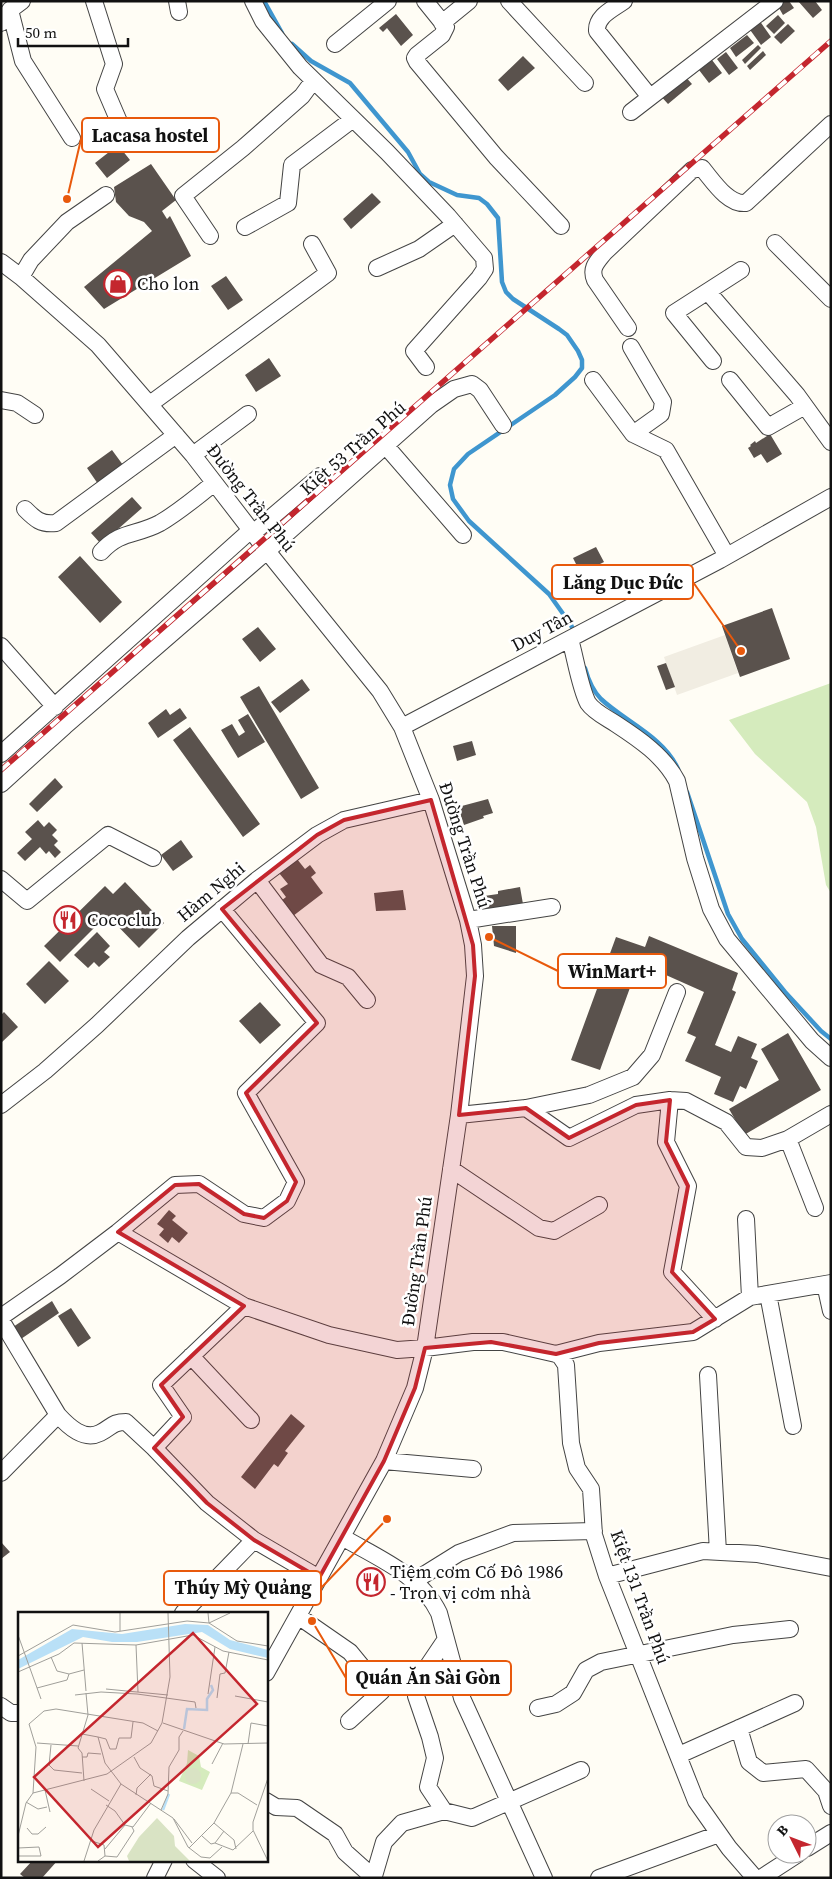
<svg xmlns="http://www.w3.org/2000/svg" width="832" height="1879" font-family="'Source Serif 4',serif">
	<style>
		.green { fill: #d5ebbd }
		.plaza { fill: #f1ede2 }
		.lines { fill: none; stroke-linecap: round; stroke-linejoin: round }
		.stream { stroke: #3f96cf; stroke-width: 4.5 }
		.building { fill: #5a524d }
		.minor-casing { stroke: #444; stroke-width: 18 }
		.minor { stroke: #fff; stroke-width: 16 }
		.rail-casing { stroke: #c4262e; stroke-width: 5.5 }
		.rail { stroke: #fff; stroke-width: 4; stroke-dasharray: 11; stroke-linecap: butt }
		.marked { fill: #c4262e; fill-opacity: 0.2; stroke: #c4262e; stroke-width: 4; stroke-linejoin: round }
		.labels { text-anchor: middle; stroke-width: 5; stroke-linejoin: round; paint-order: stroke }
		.poi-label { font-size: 18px; fill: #111; stroke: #fff; text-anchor: start }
		.street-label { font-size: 18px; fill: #111; stroke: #fff }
		.inset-river { fill: none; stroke: #b9e0f7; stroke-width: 2.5 }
		.inset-road { fill: none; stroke: #a09f9a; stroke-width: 1 }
		.view { fill: #c4262e; fill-opacity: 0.15; stroke: #c4262e; stroke-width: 2.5 }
		.inset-edge { fill: none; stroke: #111; stroke-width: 2.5 }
		.leader { fill: none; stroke: #e8590c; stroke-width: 2 }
		.callout-dot { fill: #e8590c; stroke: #fff; stroke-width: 2 }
		.callout { fill: #fff; stroke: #e8590c; stroke-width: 2 }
		.callout-label { font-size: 19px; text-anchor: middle; font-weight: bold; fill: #111 }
	</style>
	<rect width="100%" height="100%" fill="#fffdf5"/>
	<path class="green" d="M831,683V893L826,885L816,827L807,802L755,754L729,720Z"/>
	<path class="plaza" d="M725,635L738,673L677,695L664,657Z"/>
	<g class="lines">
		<path class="stream" d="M264,1L282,33
			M292,44L311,61L350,83L408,152L420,174L429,182L457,195L479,198L487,204L498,218L502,282L506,292L513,299L559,329L567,335L578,351L582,360V368L575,377L555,395L468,454L454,469L450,485L453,499L469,521L549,594L571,625L574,632
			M585,668C588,679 593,691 601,699C624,721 664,737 678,769
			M687,792L728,914L742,939L785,992L821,1031L831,1039"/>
	</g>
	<path class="building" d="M775,1H789L794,8L783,15Z
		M798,1H815L822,10L813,18Z
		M396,14L413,35L401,46L387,28L383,32L379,28Z
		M778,15L785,23L774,34L766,26Z
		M759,20L771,37L761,45L748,27Z
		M788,24L795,31L781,44L774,37Z
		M747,35L754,43L736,57L730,48Z
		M758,45L761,48L745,64L742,60Z
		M763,51L766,55L750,70L747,66Z
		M726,52L738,68L729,75L717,59Z
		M523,56L535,68L508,91L498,80Z
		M712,60L722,73L709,83L699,70Z
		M682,73L692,84L668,104L658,93Z
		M118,145L130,160L107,178L95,163Z
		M151,164L176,200L162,211L167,219L170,216L191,256L104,309L84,287L152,231L144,222L129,216L116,202L114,187Z
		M372,193L381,202L351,229L343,219Z
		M226,276L243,300L228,310L211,286Z
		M269,358L281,376L256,392L245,375Z
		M770,434L782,454L767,463L761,454L754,458L748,448L751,446L750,445L755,441L756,443Z
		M112,450L123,465L98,484L87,468Z
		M132,497L142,508L101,544L91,533Z
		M596,547L604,562L596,566L599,572L593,575L595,578L586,584L573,558Z
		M80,556L122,602L100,623L58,577Z
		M772,608L790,659L740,677L722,626Z
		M258,627L276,649L260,662L242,639Z
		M666,663L675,687L666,690L657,666Z
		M302,679L310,690L280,713L271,702Z
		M259,686L319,788L301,799L240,697Z
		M180,708L187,718L158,738L148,723L166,709L170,715Z
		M248,714L265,742L238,758L221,730L232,724L239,736L245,732L238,720Z
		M190,727L260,824L243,837L173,740Z
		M472,741L476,755L457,761L453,746Z
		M55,778L63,787L37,812L29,804Z
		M488,799L493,813L483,816L484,818L464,825L458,807Z
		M38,820L44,827L49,822L57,830L52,835L58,841L54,845L61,852L55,858L49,851L46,854L40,847L25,861L17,853L32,839L25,832Z
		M181,840L193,857L173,871L161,855Z
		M297,859L305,869L310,865L316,873L311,877L323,893L293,916L281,901L286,897L280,889L288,884L279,873Z
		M125,882L164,923L139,948L107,915L60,962L44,946L105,886L113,894Z
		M520,887L523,904L480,911L477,897L498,894V891Z
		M403,890L406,910L376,911L374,893Z
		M492,926H516V953L494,946Z
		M97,932L110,946L104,952L110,957L99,967L94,962L88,968L74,955Z
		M649,936L738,973L732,990L736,992L715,1045L731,1052L738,1036L757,1044L751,1058L758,1061L746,1089L740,1086L733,1102L714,1094L721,1077L685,1061L696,1037L687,1033L704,992L639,963L600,1070L571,1060L616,937L645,947Z
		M49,961L69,981L45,1004L26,984Z
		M260,1002L281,1025L260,1044L239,1021Z
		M4,1012L18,1027L1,1043V1015Z
		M788,1033L821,1090L744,1135L729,1109L779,1080L761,1049Z
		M169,1210L176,1216L172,1220L188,1233L179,1243L172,1237L168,1243L159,1235L164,1229L157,1224Z
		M52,1301L59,1313L18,1341L10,1329Z
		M71,1308L91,1338L78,1347L58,1316Z
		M291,1414L305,1426L285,1451L288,1453L278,1467L274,1464L255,1489L241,1477Z
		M1,1542L10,1552L1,1559Z
		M33,1860H58L42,1878H25L20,1874Z"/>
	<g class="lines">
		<defs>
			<path id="minor" d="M94,1L114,64L105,89L126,138
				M177,1L179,12
				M253,1L263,21L300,67L387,152L448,216L484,258L485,269L479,278L414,351L426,367
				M425,1L446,27L442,35L417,55L415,58L417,62L496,157L561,226
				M509,1L585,83
				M624,1C613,9 596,16 597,31L650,97
				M10,10L23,61L72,138
				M1,23L10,10L22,1
				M442,23L469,1
				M335,44L388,1
				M631,112L775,1
				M245,227L288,203L292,165L353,119
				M210,236L183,196L243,148L302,96L313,81
				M775,243L831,299
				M1,262L21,277L98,345L193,455L267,551L380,691L402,727L431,800L468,920L473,945L475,976L459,1115L425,1348L415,1388L384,1461L266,1673
				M377,268L419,249L455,224
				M21,277L31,260L67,222L106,195
				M708,292L797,395L831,442
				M628,328L595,280C590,268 597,262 604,253L692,170L702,168C713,181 728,205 746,203L831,124
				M631,347L663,402L661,414L633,434
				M713,361L674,313L741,270
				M593,380L633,434L666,450L727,556
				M730,380L768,427L805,406
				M1,400L17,403L35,415
				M150,404L328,273L312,244
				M385,445L463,535
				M193,455L248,414
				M25,509C35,519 41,525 56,523L176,435
				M253,533L320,476
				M101,552C121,530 136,536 160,523C179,512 197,497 214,483
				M570,639C575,656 580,688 588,703C594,712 607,718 616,724C639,739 664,756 677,781L695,858L711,909L727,939L812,1041L831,1058
				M1,646L55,707
				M402,727L720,560L831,497
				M1,754L251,530
				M1,784L65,726L267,551L431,405L454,389L472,384L480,390L503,425
				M1,879L27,901L108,835L153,858
				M257,880L321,965L348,977L367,1000
				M468,920L552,907
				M670,1100L666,1142L688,1186L672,1272L715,1319
				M1,1105L45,1071L97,1025L188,938L257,880L317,835L344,820L431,800
				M526,1108L569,1138L636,1105L670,1100L686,1101L726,1122L746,1147L762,1148L788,1139L831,1114
				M459,1115L526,1108L589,1095L633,1077L652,1055L677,992
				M788,1139L815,1208
				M451,1169L539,1228L554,1231L599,1205
				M746,1219L750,1297
				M118,1232L175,1185L199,1184L244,1214L264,1218L287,1201L296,1182L246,1093L317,1023L222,909
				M825,1284L831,1311
				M768,1294L793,1426
				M1,1317L60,1276L118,1232L244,1306L329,1335L397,1350L425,1348L473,1342H503L556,1354L560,1356L566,1365L571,1443L577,1468L591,1489L594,1535L607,1576L696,1801L729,1848L755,1878
				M1,1320L58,1415C69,1427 84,1441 100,1433C112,1427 112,1422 126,1422L154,1448L207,1503L254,1540L319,1578
				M556,1354L599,1343L693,1332L750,1297L831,1283
				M191,1356L251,1420
				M708,1375L718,1552
				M154,1448L183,1417L161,1385L244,1306
				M384,1461L473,1469
				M1,1473L58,1415
				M342,1537C376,1557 421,1575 439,1613L462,1698L544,1878
				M607,1576L703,1551L757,1554L831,1568
				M414,1581L459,1553L513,1533L594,1531
				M183,1613L254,1540
				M298,1616L350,1652L382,1691L349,1721
				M1,1706L11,1713H19
				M538,1708L556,1704L573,1693L586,1670L601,1662L733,1635L790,1629
				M739,1728L749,1762L763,1773L806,1769L826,1791L831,1806
				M679,1755L795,1703
				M266,1801L276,1807L297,1808L335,1834L345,1852L374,1878
				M444,1811L428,1787L435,1758L430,1737L416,1696L419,1679L446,1639
				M807,1848L831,1833
				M194,1860L217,1878
				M374,1876L384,1842L402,1823L444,1811L472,1818L581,1770
				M155,1878L164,1860
				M599,1878L719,1834
				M761,1878L798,1854"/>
		</defs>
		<use href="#minor" class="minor-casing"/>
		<use href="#minor" class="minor"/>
		<defs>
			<path id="rail" d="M1,770L831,41"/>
		</defs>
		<use href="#rail" class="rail-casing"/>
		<use href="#rail" class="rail"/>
	</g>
	<path class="marked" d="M431,800L473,945L475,976L459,1115L526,1108L569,1138L636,1105L670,1100L666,1142L688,1186L672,1272L715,1319L693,1332L599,1343L556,1354L491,1342L425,1348L415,1388L384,1461L319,1578L254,1540L207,1503L154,1448L183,1417L161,1385L244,1306L118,1232L175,1185L199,1184L244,1214L264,1218L287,1201L296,1182L246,1093L317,1023L222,909L317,835L344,820Z"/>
	<defs>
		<symbol id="shop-ring" viewBox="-11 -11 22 22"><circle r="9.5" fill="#fff" stroke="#c4262e" stroke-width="1.5"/><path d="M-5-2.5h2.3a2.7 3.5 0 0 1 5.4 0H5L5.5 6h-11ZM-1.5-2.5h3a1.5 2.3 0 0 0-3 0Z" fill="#c4262e"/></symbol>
		<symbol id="restaurant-ring" viewBox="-11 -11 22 22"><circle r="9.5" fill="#fff" stroke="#c4262e" stroke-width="1.5"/><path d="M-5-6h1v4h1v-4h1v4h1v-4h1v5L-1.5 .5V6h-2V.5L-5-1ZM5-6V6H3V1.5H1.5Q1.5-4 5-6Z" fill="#c4262e"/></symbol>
	</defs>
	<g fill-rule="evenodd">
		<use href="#shop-ring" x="102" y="268" width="32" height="32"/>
		<use href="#restaurant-ring" x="52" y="904" width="32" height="32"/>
		<use href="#restaurant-ring" x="355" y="1566" width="32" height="32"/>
	</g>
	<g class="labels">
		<g class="poi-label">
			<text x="137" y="290">Cho lon</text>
			<text x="87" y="926">Cococlub</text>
			<text x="390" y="1578">Tiệm cơm Cố Đô 1986<tspan x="390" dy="21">- Trọn vị cơm nhà</tspan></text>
		</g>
		<g class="street-label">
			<text transform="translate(353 448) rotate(-41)" y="6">Kiệt 53 Trần Phú</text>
			<text transform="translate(251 498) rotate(52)" y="6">Đường Trần Phú</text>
			<text transform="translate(542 631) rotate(-28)" y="6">Duy Tân</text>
			<text transform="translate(465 845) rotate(72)" y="6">Đường Trần Phú</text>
			<text transform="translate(211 892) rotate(-40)" y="6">Hàm Nghi</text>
			<text transform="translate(417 1261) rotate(-82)" y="6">Đường Trần Phú</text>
			<text transform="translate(640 1597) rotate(70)" y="6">Kiệt 131 Trần Phú</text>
		</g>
	</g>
	<g transform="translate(18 1612)">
		<rect width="250" height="250" fill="#fffdf5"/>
		<path d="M170,138L181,144L183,155L192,160L184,178L161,169L169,151Z" fill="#d5ebbd"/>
		<path d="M167 164a8 8 0 1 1 16 0a8 8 0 1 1-16 0ZM139,206L156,224L157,234L172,249H111L109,244L121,225Z" fill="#d9e3c4"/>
		<path d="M167,12L190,13L212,28L250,38V46L212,37L184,20L119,30H94L65,25L0,57V48L54,17L104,22Z" fill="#b9e0f7"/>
		<path class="inset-river" d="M166,117L169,97L189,98V87L195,78L193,73M145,198L151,182"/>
		<path class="inset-road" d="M102,1V19M190,1L191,11L212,1M0,23L23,87M64,31L68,79M118,33L120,80M0,44L55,13L97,20L169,9L191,11L219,29L250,34M33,45L39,59L51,62M0,60L41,42L56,31L118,33L175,23L205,39L250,48M19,76L49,68L51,62L66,58M88,77L150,83M190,82L197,35M57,83L83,80L119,82L177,90L178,96M217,84L250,90M199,86L202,62L207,61L211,40M145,111L206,132L250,131M64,122L80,125L87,151L103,172L76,218L66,249M80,125L88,127L92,137H98L101,126H113L115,110M19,131L60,134M230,132L233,111L250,114M33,133L31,153L36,158L64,161M64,145H69L70,141L83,142M116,145L122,156L134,164L136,174L150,179M194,152L205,131M66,169L64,141L60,136L70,103L68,81M103,172L155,206L170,235L183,245L192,246L204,235M73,177L91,189M27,178L32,200M15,181L89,162L133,131L144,111L152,65L150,1M15,181L18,135L11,112L26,99L38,97L125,111L140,119M213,181H220L239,193M118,183L119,176L133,162M8,190L20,197L29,195M143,198L150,182L151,155L161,138V125L165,119M156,207L174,231M196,211L216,228L218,237M107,213L115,215L133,191M9,216L14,222H20L28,215M206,219L197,231L215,238L235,219M0,224L8,191L15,181M184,224L193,232L197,231M74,229L86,233L87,244L80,249M0,236L21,235L23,244H0M171,236L196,211L213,181L225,132M87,237L107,213L97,199L88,193M87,244L99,245L116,219L114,215M250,249L235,218V210L250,166"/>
		<path class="view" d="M175,21L239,92L80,235L16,165Z"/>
		<rect width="250" height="250" class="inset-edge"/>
	</g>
	<path class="leader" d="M67 199L82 135M741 651L693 582M489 937L558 971M387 1519L321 1588M312 1621L346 1678"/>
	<g class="callout-dot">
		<circle cx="67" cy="199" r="5"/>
		<circle cx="741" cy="651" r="5"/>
		<circle cx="489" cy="937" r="5"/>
		<circle cx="387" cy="1519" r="5"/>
		<circle cx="312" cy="1621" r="5"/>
	</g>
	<g class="callout">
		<rect x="82" y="118" width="137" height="34" rx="5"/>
		<rect x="552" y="565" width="141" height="34" rx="5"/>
		<rect x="558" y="954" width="108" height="34" rx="5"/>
		<rect x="164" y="1571" width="157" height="34" rx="5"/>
		<rect x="346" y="1661" width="165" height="34" rx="5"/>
	</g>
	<g class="callout-label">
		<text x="150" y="142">Lacasa hostel</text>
		<text x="623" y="589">Lăng Dục Đức</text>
		<text x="612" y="978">WinMart+</text>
		<text x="243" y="1594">Thúy Mỳ Quảng</text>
		<text x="428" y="1684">Quán Ăn Sài Gòn</text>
	</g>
	<rect width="832" height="1879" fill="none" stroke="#111111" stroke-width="5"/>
	<g transform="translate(792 1839) rotate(312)"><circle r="24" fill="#ffffff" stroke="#a0a0a0"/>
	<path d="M0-4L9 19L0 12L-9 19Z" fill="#c4262e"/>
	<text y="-8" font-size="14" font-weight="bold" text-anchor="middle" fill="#111111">B</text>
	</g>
	<path d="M18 38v8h110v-8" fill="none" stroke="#111111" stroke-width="2.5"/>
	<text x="25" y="38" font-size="15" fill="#111111" stroke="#ffffff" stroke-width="4" paint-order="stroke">50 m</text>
</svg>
